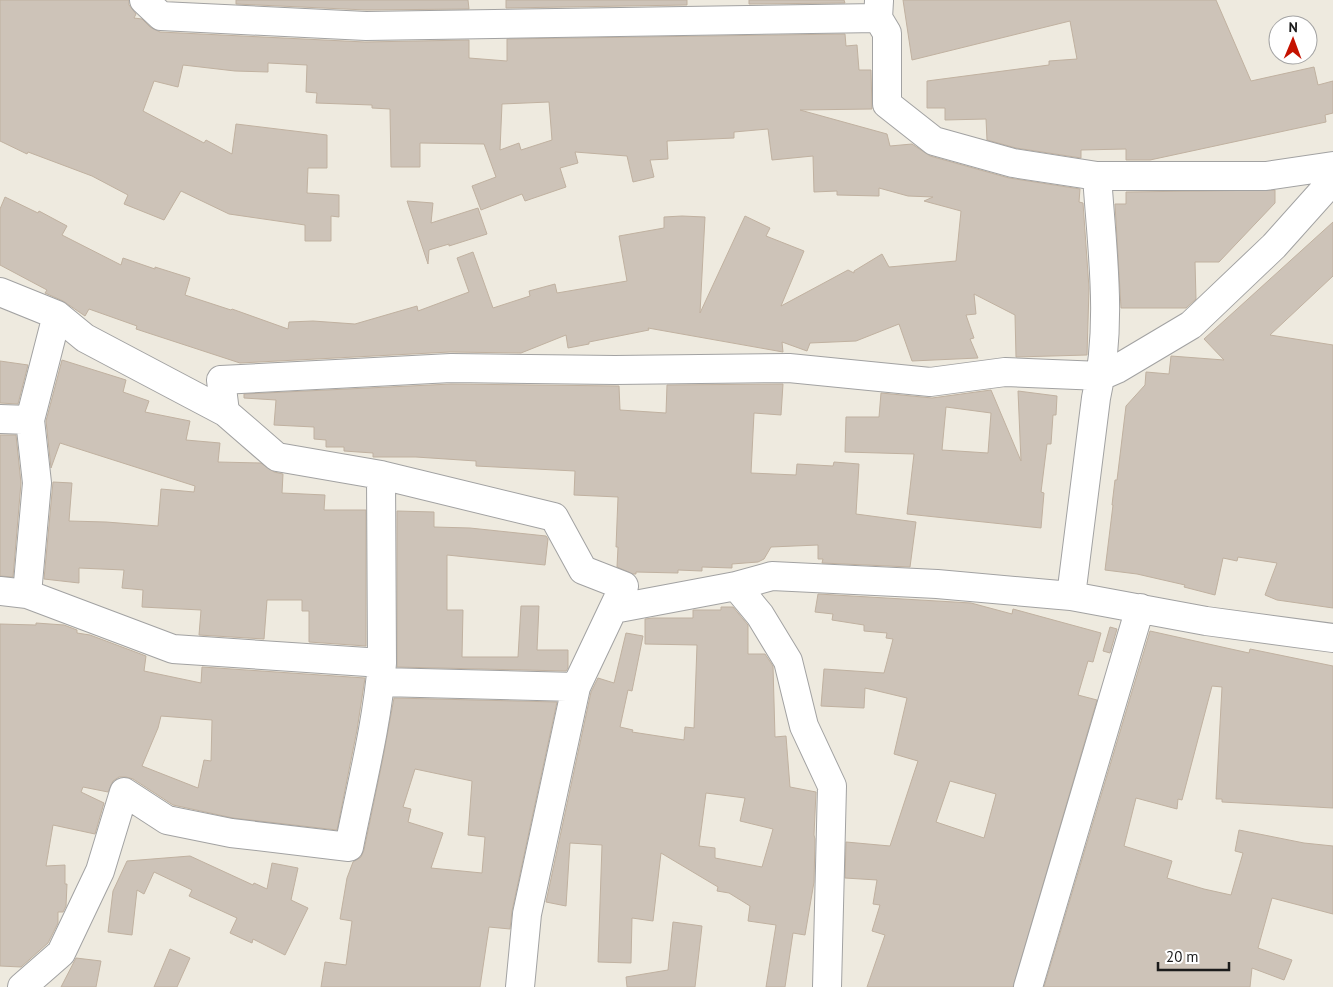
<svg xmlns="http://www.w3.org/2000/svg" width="1333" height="987" font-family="'PT Sans',sans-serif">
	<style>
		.building { fill: #cdc3b8; stroke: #c0b1a0; fill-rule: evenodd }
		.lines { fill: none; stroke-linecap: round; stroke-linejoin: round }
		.minor-casing { stroke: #a2a2a2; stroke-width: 30 }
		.minor { stroke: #fff; stroke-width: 28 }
	</style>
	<rect width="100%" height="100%" fill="#eeeadf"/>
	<path class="building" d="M0,0H129V5L136,14L134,18L142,19L150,27L160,32L365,42L469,40V58L507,61V39L845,34L846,46L857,45L859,70H871L872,109L800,110L887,134L890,146L912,144L930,156L1009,178L1080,189L1079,202L1083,203L1089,288L1087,355L1016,357L1015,315L974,294L976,314L966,315L974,338L970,339L978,358L912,361L899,324L856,341L810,343L807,351L782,342L783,352L648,328L649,330L589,342V344L568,348L566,335L521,353L450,352L240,363L136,329L137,326L89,309L85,316L63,301L45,293L47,290L0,265V209L5,197L38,213L39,211L67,226L62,235L121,265L123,258L155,269V267L190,278L185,295L231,310L232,309L288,329L289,322L313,321L355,324L417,306L418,311L469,292L457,258L473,252L493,308L530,296L529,291L555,284L557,293L627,281L619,236L664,228V217L682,216L705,217L700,313L745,216L770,228L766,236L804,251L781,306L848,270L854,273V271L882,254L889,267L956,261L961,211L924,201L933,197L908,196L879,188V196L837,195V191L814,192L813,156L772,160L768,129L734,132V138L667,141L668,159L650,160L654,177L633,182L627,156L575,152L578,163L560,168L566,187L525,201L522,194L481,210L472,186L496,177L484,144L420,143V167H391L390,109L372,108V105L316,103L317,93L306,92L307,65L268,63V72L235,71L183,65L178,87L154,81L143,111L204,143L206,140L232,154L236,124L327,135V168H308L307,193L339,195V217L331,216V241H305V225L229,214L181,191L164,220L124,204L128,195L92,176L28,152L27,154L0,141ZM549,102L552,140L521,150L519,143L500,150L502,104Z
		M236,0H468L469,9L366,10L236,4Z
		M506,0H687V5L506,8Z
		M749,0H844L845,3L749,4Z
		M903,0H1216L1251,81L1314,67L1318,85L1333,81V113L1325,115L1326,122L1150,160H1126V149L1081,150V158L1016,148L987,140L986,119L945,120V108H927V81L1049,65V61L1077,59L1070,21L912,60Z
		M1275,190V203L1219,262H1195L1196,299L1186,308H1121L1115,204H1126V192Z
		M407,201L433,203L431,223L478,208L487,234L449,246V244L429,250L428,264Z
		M1333,222V276L1270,335L1333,345V608L1277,600L1265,595L1277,563L1238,557L1237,561L1223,558L1215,595L1184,587L1185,585L1137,574L1105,570L1113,505H1112L1115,480H1117L1126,406L1145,385L1146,372L1169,374L1171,356L1224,360L1204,339Z
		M62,360L126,380L123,392L149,401L145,412L190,421L186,440L220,443L218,462L261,463L274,472L283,474L282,493L325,495L324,510H366V646L309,642V611H302V600H267L264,639L199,635L201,610L142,607L143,590L122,588L124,570L79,568V583L44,579L53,482L72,483L69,521L106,522L158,526L161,489L194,492L195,486L60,443L51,468L46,421Z
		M0,361L28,365L18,404L0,403Z
		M451,384L619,386L620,410L666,413L667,385L783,384L781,415L754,413L751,473L796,475L797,464L833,466L834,462L859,464L856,514L916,522L910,567L822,563L823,559H818V545L771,547L764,559L758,562L732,564V568L702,567V571L678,570V573L636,572V574H633L617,567L618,547H616L618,497L574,495L575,471L476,466V461L416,457H373V453L344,451V447H326V440L314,439V427L274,425L276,400L244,398V394Z
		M991,390L1021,461L1018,391L1057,396L1056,415H1053L1051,444H1047L1041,492L1044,493L1041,528L907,514L914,454L845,452L846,417H879L881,393L932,398ZM946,407L991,413L988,453L942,450Z
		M0,435H16L21,483L13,577L0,576Z
		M397,511L434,512V527L470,528L546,536L548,539L545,565L447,555V610H463L462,657H518L521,606H539L537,650H568V668L566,671L397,667Z
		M818,594L971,603L1012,614L1013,609L1101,633L1093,662L1088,661L1078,695L1097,700L1013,987H867L885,935L872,931L880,905L873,904L877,880L845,878L846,842L890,846L918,761L894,754L907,698L865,688L864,708L821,706L824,669L884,673L893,639L886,638L887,633L864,631V625L832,620L833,614L815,612ZM950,781L996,794L984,838L936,822Z
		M721,607H733L748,625V654H765L773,666L775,737L786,736L790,787L816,792L814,835L815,839L814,882L805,935L793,933L785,987H766L776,925L748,921L750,906L729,893L717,891L718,887L661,853L653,921L632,918L631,963L598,962L602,845L570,843L566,906L546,902L591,692L598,678L614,683L626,633L643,636L632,691L628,690L620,727L633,730L632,732L684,740L685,727L694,728L697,645L645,644V619L653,618H693V610H721ZM706,793L745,798L740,821L773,829L762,867L715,858V848L699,846Z
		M36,623L64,625L77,630V633L90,635L146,656L144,671L201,683L202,667L365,678L357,730L337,830L233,818L173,805L133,779L126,777H119L113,781L108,792L83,787L81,792L104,803L95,834L53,825L46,866L65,865V884H67L66,906L63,912H58V923L48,943L21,967L0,966V624L36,625ZM161,716L212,720L211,761L204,760L198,788L142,766L158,728Z
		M1110,627L1117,629L1110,653L1103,651Z
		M1150,631L1249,653L1250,649L1333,666V808L1222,802V799H1216L1222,687L1212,686L1182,800L1178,799L1177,809L1136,798L1124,846L1172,861L1167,878L1204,889L1231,895L1243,853L1235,851L1239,830L1304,843L1333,846V914L1272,898L1258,948L1292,960L1284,980L1252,968L1250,987H1044Z
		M394,698L557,702L512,911L510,929L489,927L480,987H321L325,962L346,965L352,921L340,919L347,878L353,862L361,857L364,850L383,758ZM415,769L472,781L468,835L485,837L482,873L431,868L443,833L408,822L411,809L403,807Z
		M190,856L253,885L254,883L267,889L272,863L298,868L291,900L308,908L285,955L253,939L252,943L230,933L237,918L189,896L192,890L154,872L144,894L137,890L132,935L108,932L113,891L127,861Z
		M673,922L702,926L695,987H627L626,977L668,970Z
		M170,949L190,958L177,987H154Z
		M76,958L101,961L96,987H61Z"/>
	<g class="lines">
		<defs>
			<path id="minor" d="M144,0L161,16L366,26L878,18
				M879,1L878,18L887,33V104L934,141L1013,163L1097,176
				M1333,166L1266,176H1097C1102,250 1113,325 1096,398L1071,596L1206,621L1333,638
				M0,292L57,315L85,338L225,412L277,457L381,475L554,517L583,570L624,586L619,608L736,586
				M225,412L221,380L451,368L615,370L789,368L930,382L1005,372L1101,376L1117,369L1191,325L1274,246L1333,180
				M0,419L30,420L57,315
				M0,591L27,594L173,649L382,663L381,475
				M27,594L37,483L30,420
				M381,682L576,687L622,590
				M22,987L61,953L100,871L124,792L167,820L231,833L349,847C361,786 377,725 382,663
				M520,987L527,914L576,687
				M827,987L832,786L804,726L788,661L760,615L736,586L772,576L937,584L1071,596
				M1028,987L1140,608"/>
		</defs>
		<use href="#minor" class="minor-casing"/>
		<use href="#minor" class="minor"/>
	</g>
	<g transform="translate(1293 40) rotate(1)"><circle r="24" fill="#ffffff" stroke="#a4a4a4"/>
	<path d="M0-4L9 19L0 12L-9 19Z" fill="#c51200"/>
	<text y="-8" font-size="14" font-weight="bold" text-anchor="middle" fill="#1b1b1b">N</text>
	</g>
	<path d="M1158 962v8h71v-8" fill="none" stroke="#1b1b1b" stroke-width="2.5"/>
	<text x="1166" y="962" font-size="15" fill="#1b1b1b" stroke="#ffffff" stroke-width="4" paint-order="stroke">20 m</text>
</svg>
